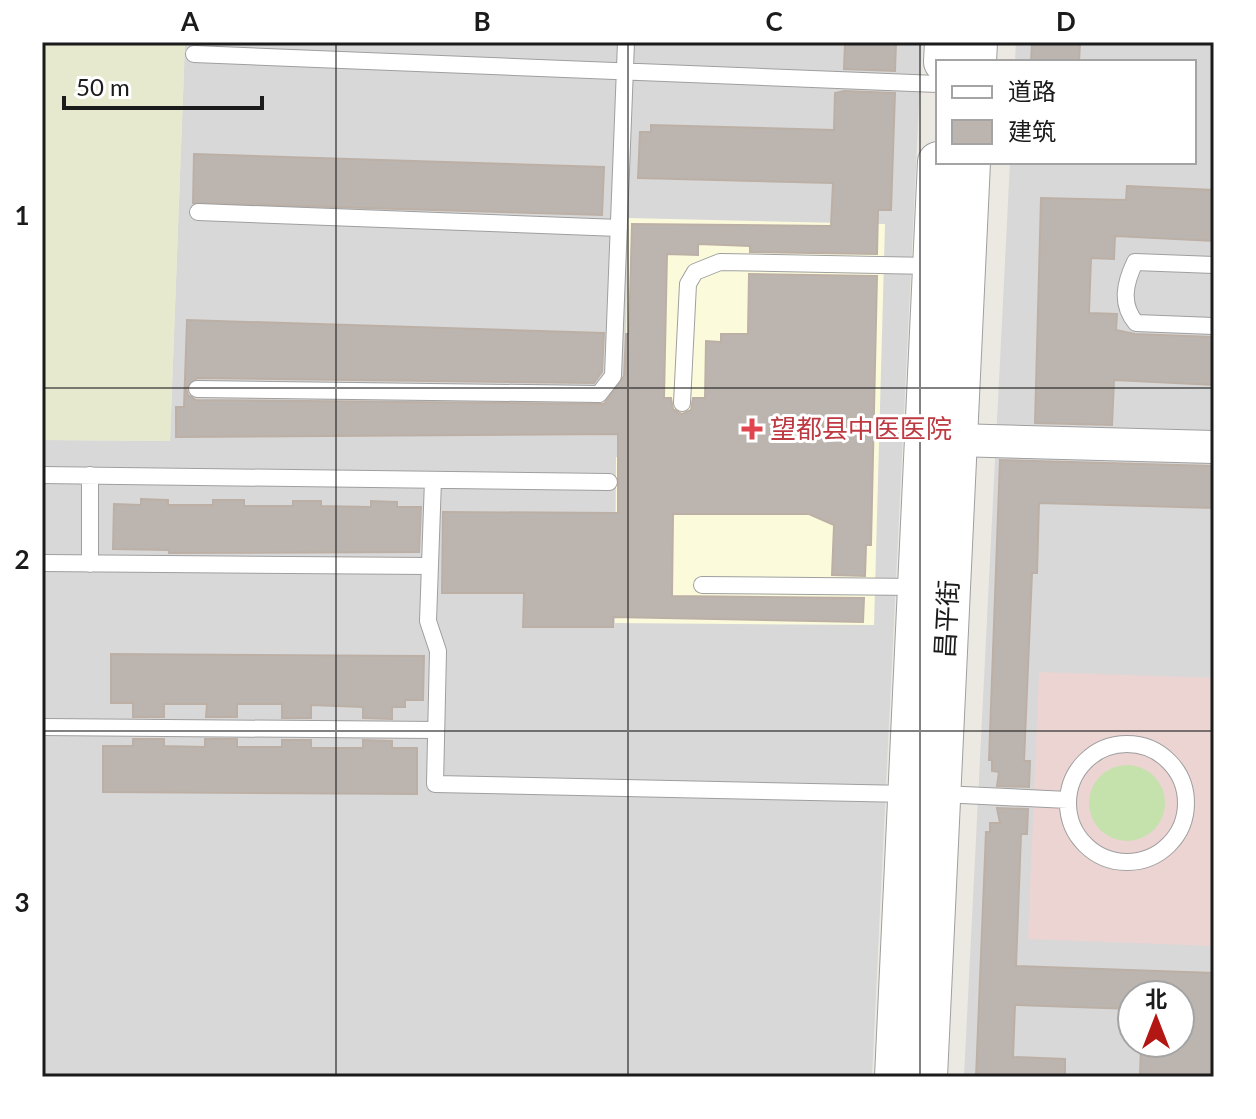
<svg xmlns="http://www.w3.org/2000/svg" width="1256" height="1119" font-family="Lato,'Noto Sans SC',sans-serif">
	<style>
		.residential { fill: #d9d8d8; fill-rule: evenodd }
		.commercial { fill: #ebd4d2 }
		.education { fill: #fbfbdc }
		.farmland { fill: #e7e9ce }
		.grass { fill: #c5e2ac }
		.building { fill: #bcb5af; stroke: #bcb0a6; stroke-width: 2 }
		.lines { fill: none; stroke-linecap: round; stroke-linejoin: round }
		.service-casing { stroke: #9f9f9f; stroke-width: 18 }
		.minor-casing { stroke: #9f9f9f; stroke-width: 34 }
		.tertiary-casing { stroke: #9f9f9f; stroke-width: 42 }
		.service { stroke: #fff; stroke-width: 16 }
		.minor { stroke: #fff; stroke-width: 32 }
		.tertiary { stroke: #fff; stroke-width: 40 }
		.grid { fill: none; stroke: #1b1b1b; stroke-width: 2; stroke-opacity: 0.55 }
		.health-dot { fill: #e0444e; stroke: #fff; stroke-width: 3 }
		.labels { text-anchor: middle; stroke-width: 6; stroke-linejoin: round; paint-order: stroke }
		.health-label { font-size: 26px; fill: #be3a42; stroke: #fff; text-anchor: start }
		.street-label { font-size: 26px; fill: #1b1b1b; stroke: #fff }
		.neatline { fill: none; stroke: #1b1b1b; stroke-width: 3 }
		.grid-label { font-size: 26px; text-anchor: middle; font-weight: bold; fill: #1b1b1b }
	</style>
	<rect width="100%" height="100%" fill="#ece9e2"/>
	<path class="residential" d="M185,42H922L872,1077H42V440L170,441Z
		M1016,42H1214V1077H964L1010,162H1194V62H1015ZM1132,995H1180V1043H1132Z"/>
	<path class="commercial" d="M1039,672L1214,678V946L1028,939Z"/>
	<path class="education" d="M628,218L885,224L874,625L615,623L616,457H624Z"/>
	<path class="farmland" d="M42,42H185L170,441L42,440Z"/>
	<path class="grass" d="M1089 803a38 38 0 1 1 76 0a38 38 0 1 1-76 0Z"/>
	<path class="building" d="M845,42H896L895,71L844,69Z
		M1032,42H1080L1079,62H1031Z
		M844,91L895,93L891,210H878L877,254L750,252V246L698,244V255L667,254L664,398H671L673,409L682,414L691,410L693,398H705L706,341L721,342V334H748L749,274L877,276L871,545H866L865,576L832,575L834,525L809,514H673L672,596L864,598L863,622L613,617V627H523L524,593H442L443,512L618,513V434L176,437V407H184L187,320L604,333L602,372L594,383L197,378L186,388L188,395L196,400L604,404L624,376L626,334H629L632,224L831,226L833,183L638,178L640,132H651V125L834,130L835,93Z
		M194,154L604,167L602,215L193,203Z
		M1127,186L1214,190V241L1115,236L1114,259L1091,258L1089,313L1117,314L1116,330L1135,334L1214,337V385L1114,380L1112,425L1035,423L1041,198L1126,200Z
		M1000,460L1214,466V508L1039,503L1037,573H1032L1024,761H1030L1029,787L997,786L999,772L992,771V760H989Z
		M141,499L168,500V505H213V500H244V506H293V501H321V506L371,507V501L397,502V507H421L419,552L169,553V550L113,549L114,504L141,505Z
		M111,654L424,656L423,700H405V707H392V719L363,718V707L311,705V718H282V704H237V717H206L207,704H164V717H133V703H111Z
		M133,739H164V746L205,747V739H237V747H282V740H311V748H363V740L392,741V748H417V794L103,792V746H133Z
		M997,808L1028,809L1027,834H1021L1016,966L1214,973V1077H1140L1141,1043H1180V995H1132V1009L1015,1005L1013,1057L1065,1059V1077H976L986,832H990V823H1000Z"/>
	<g class="lines">
		<defs>
			<path id="service" d="M194,54L938,84
				M198,212L619,228
				M1214,265L1135,262C1125,283 1120,304 1136,323L1214,326
				M197,389L599,394L613,376L626,42
				M682,403L688,284L695,272L720,262L932,266
				M42,475L609,482
				M433,480L428,621L438,651L435,784L908,794
				M42,563L430,566
				M90,564V475
				M702,585L917,587
				M42,727L436,730
				M1068 803a59 59 0 1 1 118 0a59 59 0 1 1-118 0Z
				M942,794L1068,800"/>
			<path id="minor" d="M955,440L1214,447"/>
			<path id="tertiary" d="M944,62L945,42
				M976,62L977,42
				M895,1077L938,162
				M927,1077L970,162"/>
		</defs>
		<use href="#service" class="service-casing"/>
		<use href="#minor" class="minor-casing"/>
		<use href="#tertiary" class="tertiary-casing"/>
		<use href="#service" class="service"/>
		<use href="#minor" class="minor"/>
		<use href="#tertiary" class="tertiary"/>
	</g>
	<path class="grid" d="M336,42V1077M628,42V1077M920,42V1077M42,388H1214M42,731H1214"/>
	<path class="health-dot" d="M748 417h8v8h8v8h-8v8h-8v-8h-8v-8h8z"/>
	<g class="labels">
		<g class="health-label">
			<text x="770" y="438">望都县中医医院</text>
		</g>
		<g class="street-label">
			<text transform="translate(947 619) rotate(-87)" y="9">昌平街</text>
		</g>
	</g>
	<rect width="1256" height="1119" fill="none" stroke="#ffffff" stroke-width="88"/>
	<rect x="936" y="60" width="260" height="104" fill="#ffffff" stroke="#a4a4a4" stroke-width="2"/>
	<rect x="952" y="86" width="40" height="12" fill="#ffffff" stroke="#a4a4a4" stroke-width="2"/>
	<text x="1008" y="100" font-size="24" fill="#1b1b1b">道路</text>
	<rect x="952" y="120" width="40" height="24" fill="#bcb5af" stroke="#a4a4a4" stroke-width="2"/>
	<text x="1008" y="140" font-size="24" fill="#1b1b1b">建筑</text>
	<g transform="translate(1156 1019)"><circle r="38" fill="#ffffff" stroke="#a4a4a4" stroke-width="2"/>
	<path d="M0-6L14 30L0 20L-14 30Z" fill="#b31714"/>
	<text y="-12" font-size="22" font-weight="bold" text-anchor="middle" fill="#1b1b1b">北</text>
	</g>
	<path d="M64 96v12h198v-12" fill="none" stroke="#1b1b1b" stroke-width="4"/>
	<text x="76" y="96" font-size="24" fill="#1b1b1b" stroke="#ffffff" stroke-width="6" paint-order="stroke">50 m</text>
	<rect x="44" y="44" width="1168" height="1031" class="neatline"/>
	<g class="grid-label">
		<text x="190" y="31">A</text>
		<text x="482" y="31">B</text>
		<text x="774" y="31">C</text>
		<text x="1066" y="31">D</text>
		<text x="22" y="225">1</text>
		<text x="22" y="569">2</text>
		<text x="22" y="912">3</text>
	</g>
</svg>
